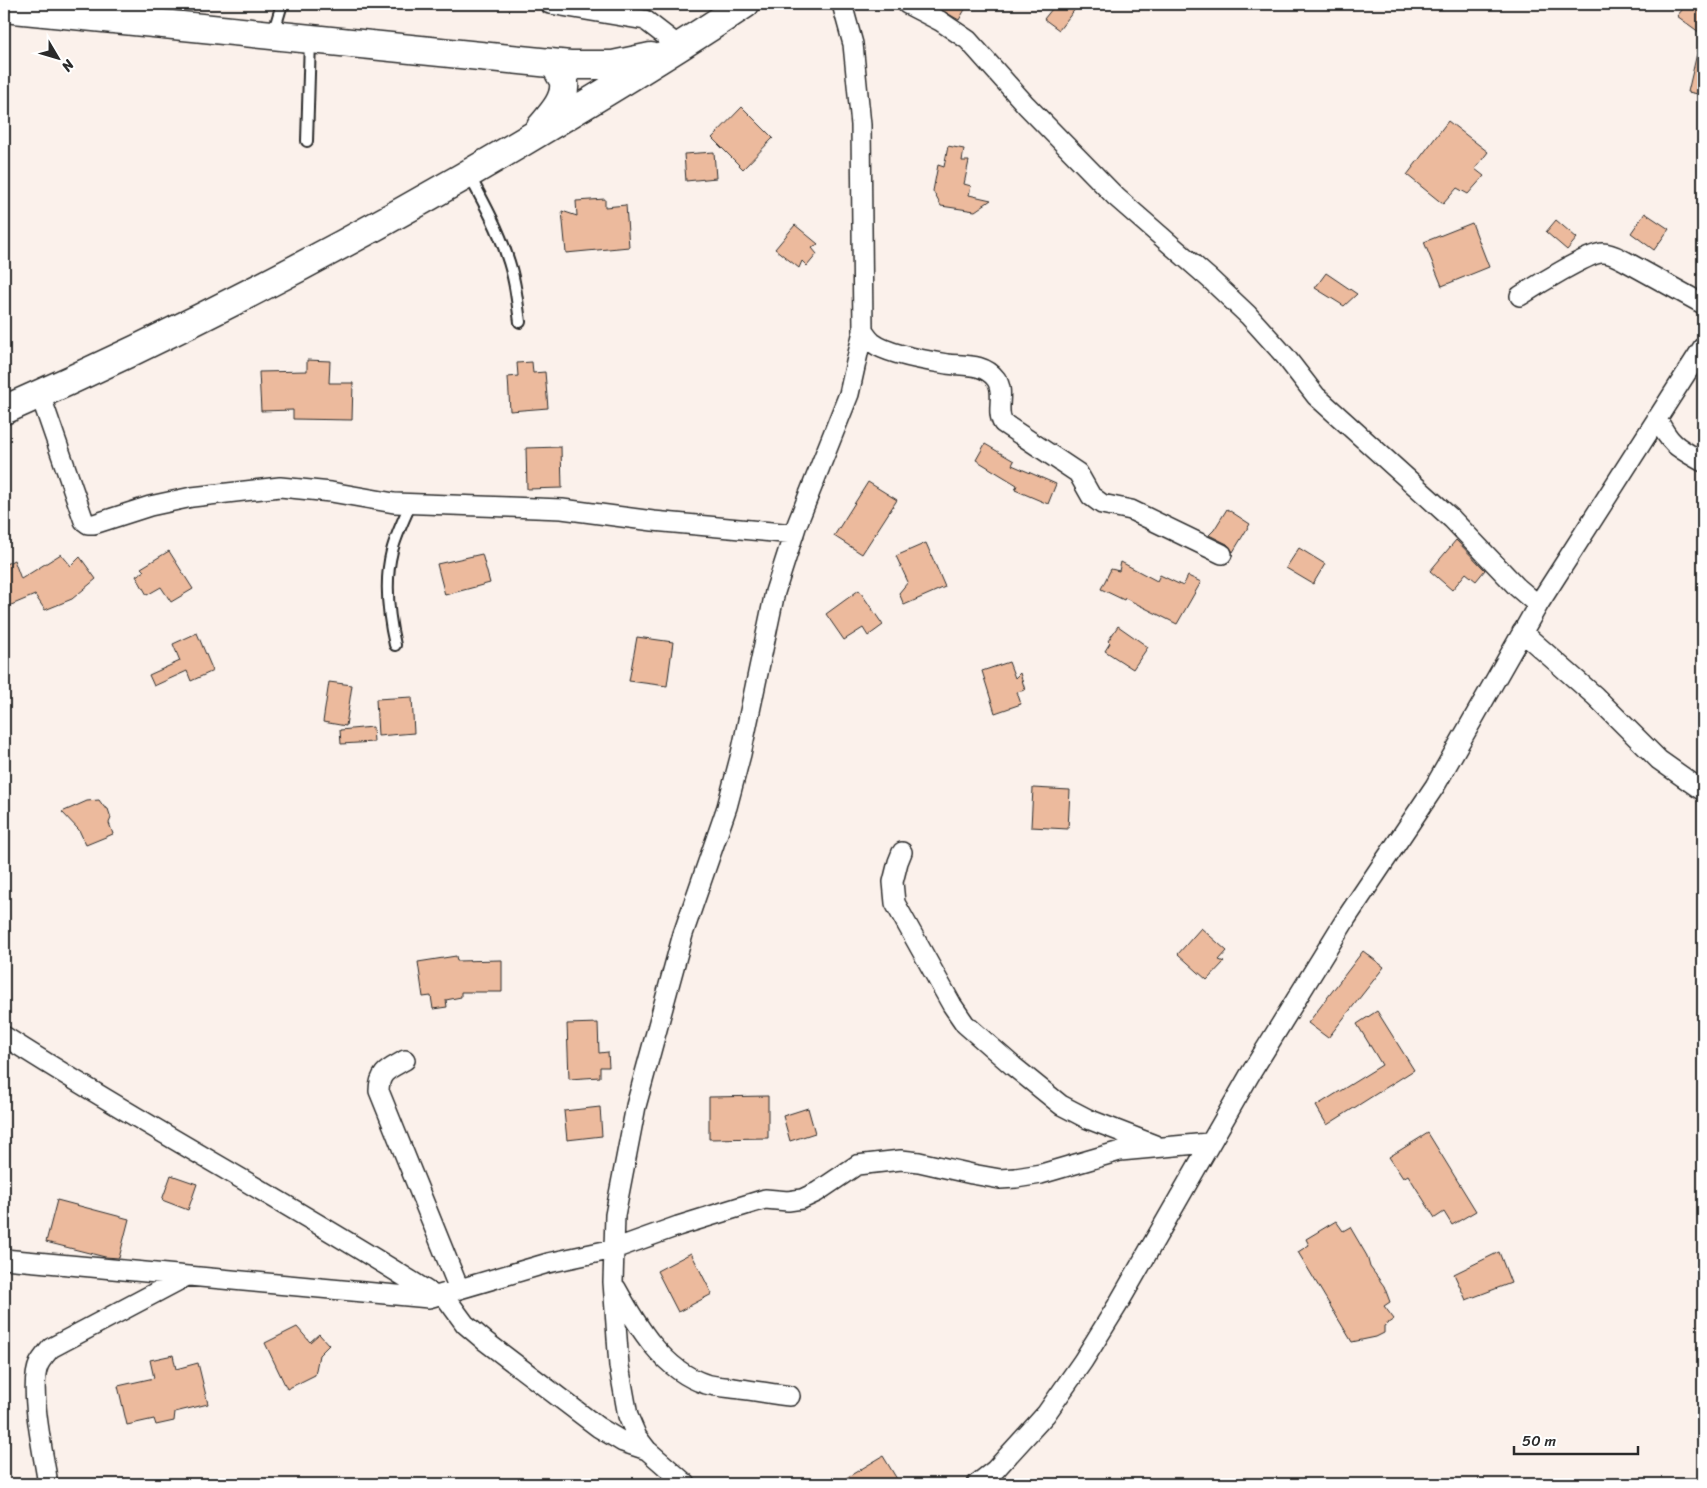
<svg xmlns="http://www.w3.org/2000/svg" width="1707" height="1488" font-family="Sriracha,sans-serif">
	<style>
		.building { fill: #ecba9d; stroke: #2b2b2b }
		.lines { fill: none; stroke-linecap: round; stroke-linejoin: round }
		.service-casing { stroke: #2b2b2b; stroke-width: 14 }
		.minor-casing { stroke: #2b2b2b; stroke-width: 22 }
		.secondary-casing { stroke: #2b2b2b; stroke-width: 31 }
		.service { stroke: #fff; stroke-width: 10 }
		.minor { stroke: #fff; stroke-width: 19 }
		.secondary { stroke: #fff; stroke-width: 28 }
	</style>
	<rect width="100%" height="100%" fill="#fbf1eb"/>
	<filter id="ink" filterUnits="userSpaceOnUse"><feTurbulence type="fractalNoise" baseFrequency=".02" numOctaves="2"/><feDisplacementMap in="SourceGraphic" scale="10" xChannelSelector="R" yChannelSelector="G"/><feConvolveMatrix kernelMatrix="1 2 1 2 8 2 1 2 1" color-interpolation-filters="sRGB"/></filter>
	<g filter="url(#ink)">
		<path class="building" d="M931,4H968L959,20Z
			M1056,4H1079L1059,30L1044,19Z
			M1687,4H1703V35L1677,16Z
			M1698,49H1703V95L1688,92Z
			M742,107L773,138L743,169L712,138Z
			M1448,121L1488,152L1475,169L1484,176L1468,194L1457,188L1443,204L1407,175Z
			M948,146L964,149L962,161H969L964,184L971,186L969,195L991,200L975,211L941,206L933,191L938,165L944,167Z
			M714,152L716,178L686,181L684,154Z
			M605,199V207L626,205L629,247L566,253L562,211L577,216L576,201Z
			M1645,213L1669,229L1654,250L1631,233Z
			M1556,220L1577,238L1567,250L1546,232Z
			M1472,223L1489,267L1442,286L1424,242Z
			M795,225L818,244L812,248L817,254L807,266L802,261L799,268L775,249Z
			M1326,273L1357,294L1344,306L1315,288Z
			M307,360L330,361L329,383H353L352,420L293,419V410L261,411L259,372L307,371Z
			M532,362L533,373L545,372L548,408L510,411L508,377L518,376L517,363Z
			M985,444L1014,461L1012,465L1056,484L1048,504L1015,490L1017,485L976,460Z
			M561,447L562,488L527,489L526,448Z
			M868,482L897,500L862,554L834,536Z
			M1227,509L1250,524L1233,552L1227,544L1209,535L1214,530Z
			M1456,540L1485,570L1476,581L1466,573L1452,590L1430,571Z
			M926,543L945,587L904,605L899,593L908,582L896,556Z
			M1299,548L1325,564L1313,584L1286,568Z
			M169,551L193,589L171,602L161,587L147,595L136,576L144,571L141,568Z
			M61,554L71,566L80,557L96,579L72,599L45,610L35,595L4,608V565L14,560L21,579Z
			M482,554L490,583L445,595L437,564Z
			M1121,562L1157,581L1160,575L1183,586L1188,576L1201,582L1177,624L1125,598L1124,600L1101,589L1111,569L1119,571Z
			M859,590L883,625L868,636L863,628L844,640L826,614Z
			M1118,626L1148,647L1133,669L1105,651L1110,643L1108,641Z
			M197,633L213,671L191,681L187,671L154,686L149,675L180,661L173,644Z
			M637,637L673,642L667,686L629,681Z
			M1009,662L1015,678L1020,673L1025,690L1017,692L1021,704L995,713L982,671Z
			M329,682L352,685L346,726L323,722Z
			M412,697L414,733L378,736L376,699Z
			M373,727L374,742L341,744L340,730Z
			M1033,788L1070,790L1068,829L1031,827Z
			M99,800L104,807L108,809L111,818L109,823L113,834L86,845L79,830L62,812L87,801Z
			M1201,928L1227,951L1219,960L1224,962L1207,980L1178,954Z
			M1363,951L1384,967L1328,1038L1308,1023Z
			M456,956L457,961L502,960V992H461V997L446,1000L447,1007L433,1009L431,996L423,997L418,962Z
			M1377,1011L1414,1070L1327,1125L1316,1106L1382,1065L1357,1024Z
			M598,1023L599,1053L608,1052L609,1067H600V1077L569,1079L567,1024Z
			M768,1096V1138L709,1139V1097Z
			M600,1107L602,1136L567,1140L564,1111Z
			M808,1108L815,1133L790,1141L783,1116Z
			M1428,1133L1476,1211L1452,1225L1444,1212L1435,1218L1408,1175L1403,1178L1389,1157Z
			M171,1175L197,1184L188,1210L162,1200Z
			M57,1200L129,1219L119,1258L105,1257L46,1242Z
			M1336,1221L1343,1231L1350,1227L1367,1256L1370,1267L1384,1286L1390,1302L1384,1306L1394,1319L1384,1326V1333L1376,1337L1352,1342L1298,1252L1309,1245L1306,1239Z
			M1499,1252L1511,1283L1466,1300L1454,1274Z
			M691,1253L712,1294L678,1312L657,1271Z
			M297,1327L310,1342L319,1334L329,1345L319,1355L315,1375L287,1389L265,1343Z
			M173,1355L176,1369L198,1363L208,1404L175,1412L174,1421L156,1425L154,1419L127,1425L118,1386L154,1378L150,1360Z
			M883,1456L900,1484H836Z"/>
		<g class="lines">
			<defs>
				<path id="service" d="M273,34L282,4
					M307,141L310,40
					M469,175C483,201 498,228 507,256C515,278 517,300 520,322
					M395,645C388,614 384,582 392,551C396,535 404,519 411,503"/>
				<path id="minor" d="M550,4L645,20L680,47
					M842,4L853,44L861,125L863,331C866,335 869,340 873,343C887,354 928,361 947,364C964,366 984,363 996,379C1006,392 995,410 1003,423L1078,473L1091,496L1102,504L1131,510L1222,554
					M907,4L940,21L968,40L1026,105L1116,197L1210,279L1248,315L1285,356L1316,396L1452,519L1517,587L1538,605
					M1520,296C1534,287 1590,252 1603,253C1611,253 1619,258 1625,261L1703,304
					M40,394L84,521L88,524H94L150,506L192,497L280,487L331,492L394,503L562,509L653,521L794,534
					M1657,418C1670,445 1678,448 1703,462
					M1522,632L1595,696L1659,760L1703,791
					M902,852L898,862L893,882L895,903L952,1005L965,1024L1013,1066L1061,1105L1088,1119L1155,1145
					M4,1036C145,1127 294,1205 435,1296
					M405,1060C390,1069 379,1071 379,1091L459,1289
					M4,1259L429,1298L548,1263L614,1249L678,1226L765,1199L788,1201L802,1199L817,1192L857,1165L901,1160L919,1162L972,1174L1000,1179L1016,1178L1041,1174L1120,1151L1208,1143
					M616,1288C636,1324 663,1371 706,1384C717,1387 729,1387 740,1389C757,1391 773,1394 790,1396
					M443,1294L465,1324L485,1341L598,1427L623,1442L647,1450
					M48,1484C44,1457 28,1387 39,1364C42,1358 47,1353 51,1348L185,1277
					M686,1484L647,1450L637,1437L628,1416L619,1366L613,1282L615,1215L636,1106L683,934L727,807L741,754L775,592L796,527L849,394L863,331
					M977,1484L995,1470L1046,1414L1083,1361L1117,1306L1249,1076L1347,917L1435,786L1538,605L1703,347"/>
				<path id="secondary" d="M4,8L570,65H613L651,57
					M541,127C551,115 566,100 564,83C564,79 560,75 559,72
					M4,410C182,332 354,242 521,143C597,98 672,53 745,4"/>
			</defs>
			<use href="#service" class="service-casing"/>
			<use href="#minor" class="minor-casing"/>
			<use href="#secondary" class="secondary-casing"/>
			<use href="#service" class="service"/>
			<use href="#minor" class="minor"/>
			<use href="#secondary" class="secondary"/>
		</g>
	</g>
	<rect width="1707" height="1488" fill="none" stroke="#fff" stroke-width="20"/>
	<rect x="10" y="10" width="1687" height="1468" fill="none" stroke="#2b2b2b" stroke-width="2" filter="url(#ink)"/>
	<g transform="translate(58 58) rotate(128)" stroke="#ffffff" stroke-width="4" paint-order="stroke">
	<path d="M0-4L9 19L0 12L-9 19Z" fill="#2b2b2b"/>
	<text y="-8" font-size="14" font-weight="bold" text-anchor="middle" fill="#2b2b2b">N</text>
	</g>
	<path d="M1514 1446v8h124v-8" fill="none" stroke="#2b2b2b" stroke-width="2.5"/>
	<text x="1522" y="1446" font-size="15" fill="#2b2b2b" stroke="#ffffff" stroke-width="4" paint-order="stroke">50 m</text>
</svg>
